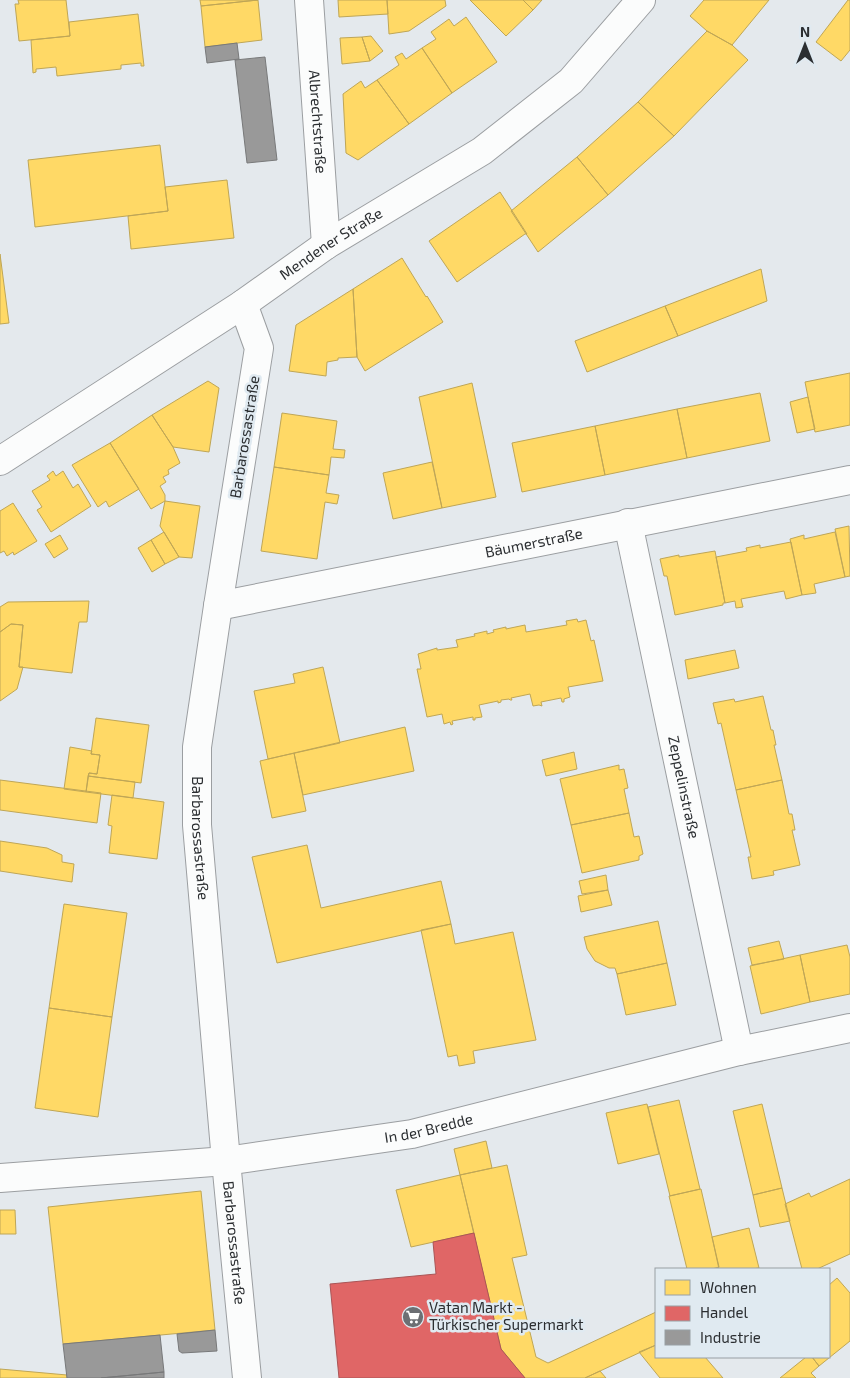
<svg xmlns="http://www.w3.org/2000/svg" width="850" height="1378" font-family="'Exo 2',sans-serif">
<rect width="100%" height="100%" fill="#e4e9ed"/>
<!-- homes -->
<path fill="#ffd966" stroke="#bfa656" d="M18,0H66L70,36L19,41L15,4H19Z
M200,0H258L201,6Z
M258,0L262,40L205,47L201,6Z
M338,0H387L388,14L339,17Z
M387,0H445L446,6L409,31L389,34Z
M470,0H523L533,10L506,36Z
M523,0H542L533,10Z
M704,0H769L732,45L707,31L690,16Z
M848,0H850V50L841,61L816,42Z
M138,14L144,66H141V63L121,65V69L57,76L56,67L36,69V72L33,73L31,40L70,36L69,22Z
M466,17L497,62L452,93L422,48L436,39L431,32L449,19L454,26Z
M707,31L732,45L748,60L674,136L638,102Z
M371,36L383,51L370,61L362,37Z
M362,37L370,61L342,64L340,38Z
M422,48L452,93L409,124L377,80L399,65L395,57L402,53L406,59Z
M377,80L409,124L358,160L346,153L343,94L361,81L365,88Z
M638,102L674,136L608,195L577,157Z
M160,145L168,211L35,227L28,160Z
M577,157L608,195L538,252L511,211Z
M227,180L234,238L131,249L128,216L168,211L165,187Z
M500,192L527,234H525L457,282L429,241Z
M0,254L9,323L0,324Z
M402,258L426,297L427,296L443,322L365,371L357,357L353,289Z
M761,269L767,301L678,336L665,306Z
M353,289L357,357L338,358V360L327,362L326,376L289,371L296,325Z
M665,306L678,336L587,372L575,341Z
M850,373V425L815,432L805,382Z
M208,381L219,388L209,452L173,447L152,415Z
M472,383L496,497L442,508L419,397Z
M760,393L770,441L687,458L677,409Z
M808,397L815,429L797,433L790,402Z
M677,409L687,458L605,475L595,426Z
M282,413L337,421L333,449L345,450L344,458L331,457L329,475L274,467Z
M152,415L173,447L180,463L168,470L169,474L163,477L166,482L160,486L165,495V501L151,509L110,443Z
M595,426L605,475L522,492L512,443Z
M110,443L139,489L109,507L106,501L98,507L72,465Z
M432,462L442,508L393,519L383,473Z
M274,467L329,475L326,493L339,495L337,504L325,502L317,559L261,551Z
M53,471L56,476L63,471L73,488L78,484L91,506L51,532L37,510L42,507L32,491L50,480L47,476Z
M165,501L200,506L192,558L179,557L160,526Z
M13,503L37,541L14,555L13,552L7,556L4,551L0,553V511Z
M849,526L850,576L845,577L835,529Z
M164,532L179,557L165,564L151,540Z
M835,532L845,577L814,584L816,593L802,595L790,539L804,535V539Z
M60,535L68,549L54,558L45,544Z
M151,540L165,564L152,572L138,548Z
M791,542L802,595L786,599L784,591L741,599L743,607L736,608L735,601L725,603L716,557L747,551L746,548L760,545V548Z
M715,551L725,603H723V605L675,615L667,576H664L660,559L679,555V557Z
M89,601L87,622H79L72,673L19,667L23,625L11,624L0,632V607L8,602Z
M577,619L578,622L586,620L591,641L594,640L603,681L568,687L570,697L564,699V702H562L561,698L541,702L542,706L539,705L533,706L530,694L511,698L512,700H510L509,699L501,700V702L498,703V701L479,705L482,717L475,718V720H473V717L452,721L453,724L451,725L450,722L444,724L442,714L427,717L417,669H421L418,654L437,648V650L458,647L456,640L475,636L474,634L487,631V634L494,632L493,630L506,627V629L525,625L526,632L567,625L566,621Z
M11,624L23,625L19,667H23L17,689L0,701V632Z
M735,650L739,668L688,679L685,660Z
M323,667L340,743L268,759L254,691L295,683L293,674Z
M763,696L771,730H773L776,745H774L782,780L736,790L721,723L718,724L713,703L734,699L735,702Z
M96,718L149,725L141,783L88,776L89,773L97,774L100,755L91,754Z
M405,727L414,771L303,795L294,753Z
M70,747L92,751L91,754L100,755L97,774L89,773L86,792L64,789Z
M574,752L577,769L546,776L542,760Z
M294,753L306,811L272,818L260,761Z
M619,765V770L624,769L628,788L624,789L629,813L571,825L560,779Z
M88,776L135,782L133,798L86,792Z
M0,780L101,793L97,823L0,810Z
M782,780L789,814H792L795,830H792L800,865L773,871L774,875L752,879L748,857H751L736,790Z
M112,795L164,802L157,859L109,853L112,826L108,825Z
M629,813L634,837L639,836L643,854L639,856V860L582,873L571,825Z
M0,841L47,848L62,855V862L74,864L72,882L0,871Z
M307,845L321,908L441,881L451,924L277,963L252,857Z
M606,875L608,890L582,894L579,881Z
M608,890L612,905L581,912L578,896Z
M64,904L127,913L112,1017L49,1008Z
M658,921L667,963L617,974L615,968H609L595,961L587,949L584,937Z
M451,924L455,944L513,932L536,1040L473,1051L475,1063L459,1066L457,1055L448,1057L421,930Z
M779,941L784,959L752,965L748,948Z
M847,945L850,957V994L810,1002L800,955Z
M800,955L810,1002L761,1014L750,966Z
M667,963L676,1005L626,1015L617,974Z
M49,1008L112,1017L98,1117L35,1108Z
M679,1100L700,1189L670,1196L648,1107Z
M647,1104L659,1154L618,1164L606,1113Z
M762,1104L782,1188L753,1195L733,1111Z
M486,1141L492,1168L460,1175L454,1149Z
M507,1165L527,1255L512,1258L536,1357L548,1363L656,1312V1345L585,1378H525L501,1349L460,1175Z
M460,1175L474,1233L411,1247L396,1190Z
M850,1179V1254L817,1269H802L785,1204L809,1193L811,1197Z
M782,1188L790,1221L760,1227L753,1195Z
M701,1189L719,1267L712,1269H687L669,1196Z
M201,1191L215,1330L63,1344L48,1207Z
M0,1210H15L16,1234H0Z
M749,1228L759,1268L752,1269H719L712,1237Z
M837,1278L850,1293V1341L819,1366L812,1357H829V1285Z
M656,1345V1357H705L723,1378H660L639,1352Z
M806,1357H812L819,1366L811,1373L816,1378H780Z
M0,1369L67,1375V1378H0Z
M600,1371L606,1378H585Z"/>
<!-- shops -->
<path fill="#e06666" stroke="#aa5556" d="M474,1233L501,1349L525,1378H339L330,1284L436,1274L433,1242Z"/>
<!-- industry -->
<path fill="#999" stroke="#78797a" d="M237,43L239,59L207,63L205,47Z
M265,57L277,160L247,163L235,60Z
M215,1330L217,1351L182,1353L179,1351L177,1334Z
M160,1335L164,1372L101,1378H67L63,1344Z
M164,1372V1378H101Z"/>
<g fill="none" stroke-linecap="round" stroke-linejoin="round">
<!-- minor casing -->
<g stroke="#9b9ea1" stroke-width="30">
<g id="minor">
<path id="s1" d="M309,0L326,245"/>
<path id="s2" d="M243,304L259,348L218,606L197,747V825L226,1161L247,1378"/>
<path id="s3" d="M628,523L739,1051"/>
<path id="s4" d="M218,606L850,480"/>
<path id="s5" d="M0,1178L226,1161L412,1134L739,1051L850,1028"/>
</g>
</g>
<!-- secondary casing -->
<g stroke="#9b9ea1" stroke-width="30">
<g id="secondary">
<path id="s6" d="M0,461L243,304L326,245L482,151L571,81L641,0"/>
</g>
</g>
<!-- minor -->
<use href="#minor" stroke="#fbfcfc" stroke-width="28"/>
<!-- secondary -->
<use href="#secondary" stroke="#fbfcfc" stroke-width="28"/>
</g>
<!-- icons -->
<defs>
<g id="supermarket-disc" transform="scale(1.125)"><circle r="9.5" fill="#6c6f73" stroke="#e0eaf1"/><path d="M-6-5.5h2.5l.6 2H6L4.5 2H-2.5L-4.4-4H-6ZM-1.5 3.2a1.3 1.3 0 1 0 .1 0ZM3 3.2a1.3 1.3 0 1 0 .1 0Z" fill="#fff"/></g>
</defs>
<g fill-rule="evenodd">
<use href="#supermarket-disc" x="413" y="1317"/>
</g>
<g text-anchor="middle" stroke-width="5" stroke-linejoin="round" paint-order="stroke">
<!-- street labels -->
<g font-size="15" fill="#2b2e31" stroke="#e0eaf1">
<text dy="5" stroke="none"><textPath href="#s1" startOffset="122">Albrechtstraße</textPath></text>
<text dy="5" stroke="none"><textPath href="#s6" startOffset="396">Mendener Straße</textPath></text>
<text transform="translate(245 437) rotate(-81)" y="5">Barbarossastraße</text>
<text dy="5" stroke="none"><textPath href="#s4" startOffset="322">Bäumerstraße</textPath></text>
<text dy="5" stroke="none"><textPath href="#s3" startOffset="270">Zeppelinstraße</textPath></text>
<text dy="5" stroke="none"><textPath href="#s2" startOffset="542">Barbarossastraße</textPath></text>
<text dy="5" stroke="none"><textPath href="#s5" startOffset="432">In der Bredde</textPath></text>
<text dy="5" stroke="none"><textPath href="#s2" startOffset="948">Barbarossastraße</textPath></text>
</g>
<!-- poi labels -->
<g font-size="15" fill="#2b2e31" stroke="#e0eaf1" text-anchor="start">
<text x="429" y="1313">Vatan Markt -<tspan x="429" dy="17">Türkischer Supermarkt</tspan></text>
</g>
</g>
<!-- legend -->
<rect x="655" y="1268" width="175" height="90" fill="#e0eaf1" stroke="#989fa4"/>
<rect x="665" y="1280" width="25" height="15" fill="#ffd966" stroke="#989fa4"/>
<text x="700" y="1293" font-size="15" fill="#2b2e31">Wohnen</text>
<rect x="665" y="1306" width="25" height="15" fill="#e06666" stroke="#989fa4"/>
<text x="700" y="1318" font-size="15" fill="#2b2e31">Handel</text>
<rect x="665" y="1330" width="25" height="15" fill="#999999" stroke="#989fa4"/>
<text x="700" y="1343" font-size="15" fill="#2b2e31">Industrie</text>
<!-- north arrow -->
<g transform="translate(805 45)" stroke="#e0eaf1" stroke-width="4" paint-order="stroke">
<path d="M0-4L9 19L0 12L-9 19Z" fill="#2b2e31"/>
<text y="-8" font-size="14" font-weight="bold" text-anchor="middle" fill="#2b2e31">N</text>
</g>
</svg>
